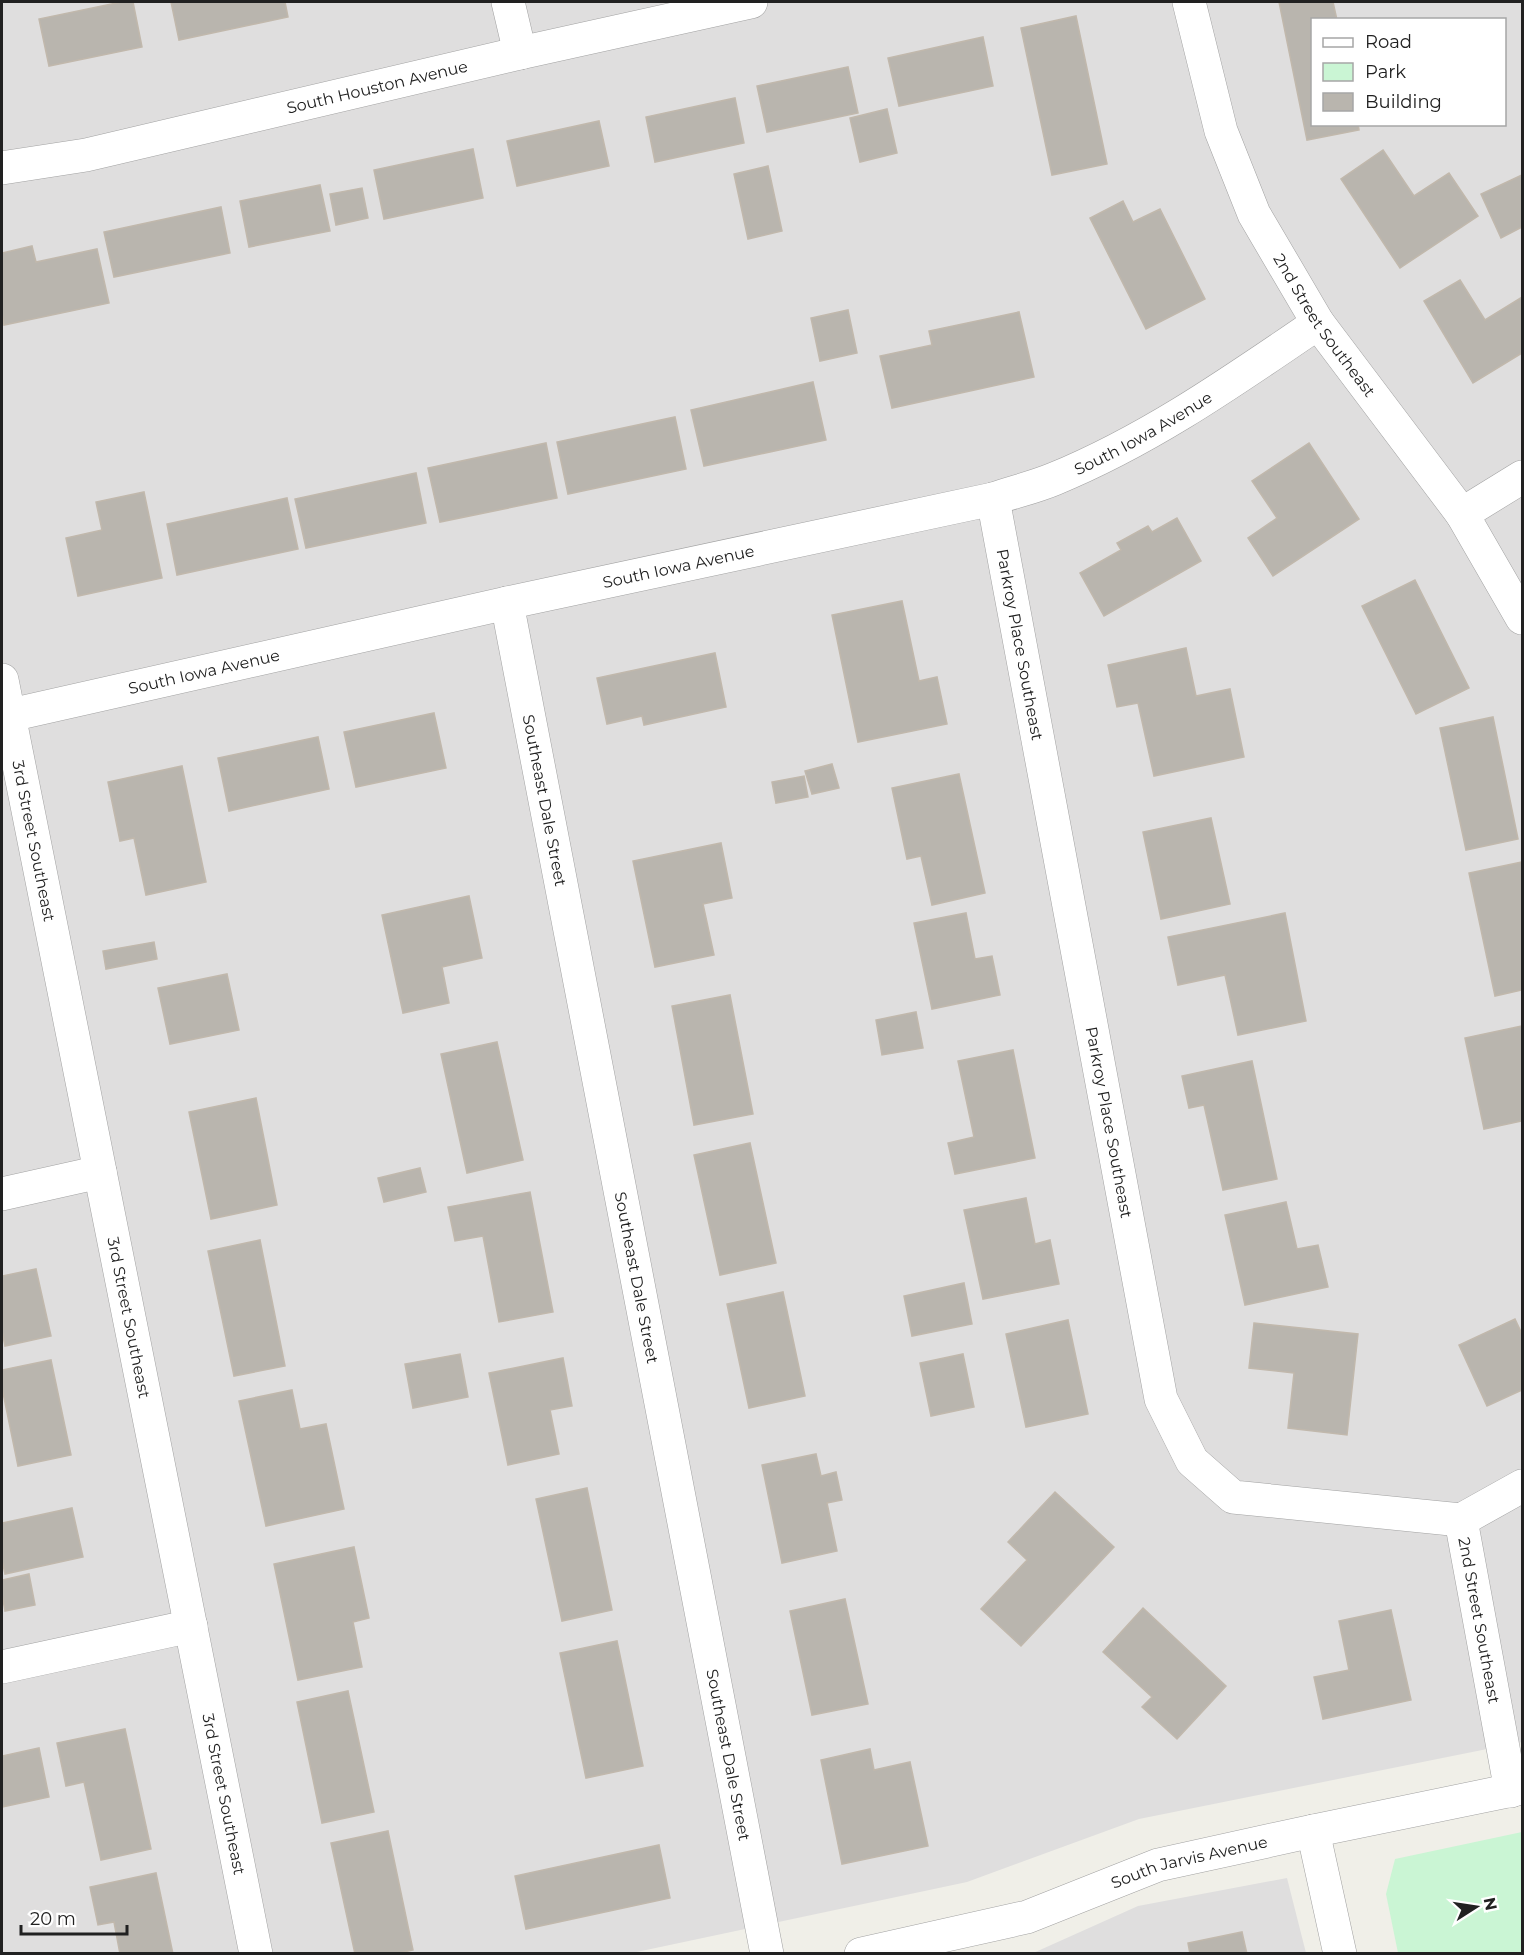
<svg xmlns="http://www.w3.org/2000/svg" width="1524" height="1955" font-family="Montserrat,sans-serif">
<rect width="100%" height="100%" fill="#f0efe8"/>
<!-- residential -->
<path fill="#dfdede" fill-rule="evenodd" d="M2,2H1522V1742L1139,1819L967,1882L632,1953L2,1954ZM1312,20H1504V124H1312Z
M1287,1878L1306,1953L1031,1954L1138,1906Z"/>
<!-- park -->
<path fill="#caf5d4" d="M1522,1832V1953H1398L1386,1894L1395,1859Z"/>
<!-- building -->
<path fill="#b9b5ae" stroke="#c1b8ac" stroke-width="1.5" d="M121,2H133L142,47L49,66L39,19Z
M171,2H285L288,17L179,40Z
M1279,2H1333L1337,20H1312V124H1358L1359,130L1307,140Z
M1076,16L1107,164L1052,175L1021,28Z
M983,37L993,86L899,106L888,58Z
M848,67L858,113L767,132L757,86Z
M735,98L744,143L655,162L646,117Z
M887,109L897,153L860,162L850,118Z
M599,121L609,166L517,186L507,141Z
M473,149L483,198L384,219L374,170Z
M1383,150L1414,196L1449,173L1478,216L1400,268L1341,179Z
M768,166L782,231L748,239L734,174Z
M1522,175V227L1501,238L1481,194Z
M320,185L330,231L249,247L240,201Z
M362,188L368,218L336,225L330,194Z
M1123,201L1133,222L1160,209L1205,299L1146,329L1090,218Z
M221,207L230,253L114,277L104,232Z
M32,246L36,262L97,249L109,303L4,325L2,313V253Z
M1460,280L1485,320L1522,297V353L1473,383L1424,301Z
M848,310L857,353L820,361L811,318Z
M1019,312L1034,377L892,408L880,356L932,345L929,331Z
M813,382L826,440L704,466L691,410Z
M675,417L686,469L568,494L557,442Z
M546,443L557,498L440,522L428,468Z
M1309,443L1359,519L1273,576L1248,538L1277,518L1252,481Z
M416,473L426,523L306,548L295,499Z
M144,492L162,578L78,596L66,538L102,530L96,502Z
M287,498L298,549L177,575L167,524Z
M1177,518L1201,561L1104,616L1080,573L1121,550L1117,543L1148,526L1152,532Z
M1415,580L1469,688L1416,714L1362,606Z
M902,601L919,681L937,677L947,724L858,742L832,615Z
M1186,648L1196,696L1230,689L1244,757L1154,776L1138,703L1117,707L1108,665Z
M715,653L726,707L644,725L642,716L607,724L597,678Z
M434,713L446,768L356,787L344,732Z
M1493,717L1518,839L1466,850L1440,728Z
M318,737L329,789L229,811L218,758Z
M832,764L839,788L812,794L805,771Z
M182,766L206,882L146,895L134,838L120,841L108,782Z
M959,774L985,893L932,905L921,856L907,859L892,788Z
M804,776L808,797L776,803L772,782Z
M1211,818L1230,904L1161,919L1143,832Z
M721,843L732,898L703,904L714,955L655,967L633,861Z
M1522,862V990L1495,996L1469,873Z
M469,896L482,958L442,967L449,1003L403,1013L382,915Z
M966,913L975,959L992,956L1000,995L932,1009L914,923Z
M1285,913L1306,1021L1238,1035L1225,975L1178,985L1168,937Z
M154,942L157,959L106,969L103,951Z
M227,974L239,1030L170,1044L158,988Z
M730,995L753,1114L694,1125L672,1006Z
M916,1012L923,1048L882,1055L876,1020Z
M1522,1026V1121L1484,1129L1465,1038Z
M497,1042L523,1160L467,1173L441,1054Z
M1013,1050L1035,1158L955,1174L948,1143L974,1137L958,1061Z
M1252,1061L1277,1179L1223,1190L1204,1105L1189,1108L1182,1076Z
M256,1098L277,1205L211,1219L189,1112Z
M750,1143L776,1263L720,1275L694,1155Z
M420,1168L426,1192L384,1202L378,1178Z
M530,1192L553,1312L499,1322L483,1236L455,1241L448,1207Z
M1026,1198L1035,1244L1050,1240L1059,1284L983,1299L964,1210Z
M1286,1202L1297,1249L1318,1245L1328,1287L1245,1305L1225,1215Z
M260,1240L285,1366L234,1376L208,1251Z
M36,1269L51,1336L5,1346L2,1331V1276Z
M964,1283L972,1324L912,1336L904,1296Z
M783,1292L805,1396L749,1408L727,1304Z
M1515,1319L1522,1334V1390L1487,1406L1459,1345Z
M1068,1320L1088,1414L1026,1427L1006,1334Z
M1254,1323L1358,1334L1347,1435L1288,1428L1294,1373L1249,1368Z
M460,1354L468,1397L413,1408L405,1364Z
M963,1354L974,1407L931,1416L920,1363Z
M563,1358L572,1406L550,1410L559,1454L508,1465L489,1373Z
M51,1360L71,1455L18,1466L2,1388V1370Z
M292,1390L300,1429L326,1424L344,1509L266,1526L239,1401Z
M816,1454L821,1476L836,1472L842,1500L827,1503L837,1551L782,1563L762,1465Z
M587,1488L612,1610L562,1621L536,1499Z
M1055,1492L1114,1547L1021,1646L981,1609L1027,1560L1008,1542Z
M72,1508L83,1557L5,1574L2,1560V1523Z
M354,1547L369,1618L353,1622L362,1667L298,1680L274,1564Z
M29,1574L35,1605L5,1611L2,1594V1580Z
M845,1599L868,1704L812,1715L790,1611Z
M1143,1608L1226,1686L1177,1739L1142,1707L1152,1697L1103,1652Z
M1391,1610L1411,1700L1323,1719L1314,1677L1349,1670L1339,1621Z
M617,1641L643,1766L586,1778L560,1653Z
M348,1691L374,1812L322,1823L297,1702Z
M125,1729L151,1849L101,1860L84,1782L66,1786L57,1743Z
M39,1748L49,1797L2,1807V1756Z
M870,1749L874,1770L910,1762L928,1846L842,1864L821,1760Z
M388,1831L413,1950L395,1954H355L331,1843Z
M659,1845L670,1898L526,1929L515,1876Z
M156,1873L173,1954H120L114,1922L98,1925L90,1887Z
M1242,1932L1247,1954H1190L1188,1943Z"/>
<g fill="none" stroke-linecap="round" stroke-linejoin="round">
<!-- minor casing -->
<g stroke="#a2a2a2" stroke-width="34">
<g id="minor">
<path d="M508,2L520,53"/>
<path id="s1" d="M1189,2L1221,131L1254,214L1318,323L1462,514L1522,618"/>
<path id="s2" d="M2,168L86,155L520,53L751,2"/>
<path id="s3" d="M993,499L1161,1399L1192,1461L1233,1497L1461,1520"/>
<path d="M1462,514L1522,477"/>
<path id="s4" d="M507,603L767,1954"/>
<path id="s5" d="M2,680L256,1954"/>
<path id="s6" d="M2,717L507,603L993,499C1013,492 1035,487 1054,479C1149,440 1233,381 1318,323"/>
<path d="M2,1194L100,1172"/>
<path id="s7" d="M1461,1520L1511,1791"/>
<path d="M1461,1520L1522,1486"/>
<path d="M2,1667L191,1626"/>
<path d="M1313,1831L1340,1954"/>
<path id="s8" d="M861,1954L1027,1917L1158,1865L1313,1831L1522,1788"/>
</g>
</g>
<!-- minor -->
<use href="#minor" stroke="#fff" stroke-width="33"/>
</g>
<g text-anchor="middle" stroke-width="5" stroke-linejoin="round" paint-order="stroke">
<!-- street labels -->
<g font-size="16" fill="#212121" stroke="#fff">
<text dy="6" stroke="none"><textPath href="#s2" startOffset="384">South Houston Avenue</textPath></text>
<text dy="6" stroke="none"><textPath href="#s1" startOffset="354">2nd Street Southeast</textPath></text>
<text dy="6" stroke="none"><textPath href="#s6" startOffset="1179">South Iowa Avenue</textPath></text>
<text dy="6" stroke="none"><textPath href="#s6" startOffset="693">South Iowa Avenue</textPath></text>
<text dy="6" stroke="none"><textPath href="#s3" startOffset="148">Parkroy Place Southeast</textPath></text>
<text dy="6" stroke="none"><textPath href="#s6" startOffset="207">South Iowa Avenue</textPath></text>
<text dy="6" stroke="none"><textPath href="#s4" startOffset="201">Southeast Dale Street</textPath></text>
<text dy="6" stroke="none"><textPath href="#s5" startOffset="164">3rd Street Southeast</textPath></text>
<text dy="6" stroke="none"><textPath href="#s3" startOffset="634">Parkroy Place Southeast</textPath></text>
<text dy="6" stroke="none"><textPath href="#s4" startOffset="687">Southeast Dale Street</textPath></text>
<text dy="6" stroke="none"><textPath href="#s5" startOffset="650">3rd Street Southeast</textPath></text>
<text dy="6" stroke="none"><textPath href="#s7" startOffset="102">2nd Street Southeast</textPath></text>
<text dy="6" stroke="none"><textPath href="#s4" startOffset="1173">Southeast Dale Street</textPath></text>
<text dy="6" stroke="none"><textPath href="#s5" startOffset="1136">3rd Street Southeast</textPath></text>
<text dy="6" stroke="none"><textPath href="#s8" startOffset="342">South Jarvis Avenue</textPath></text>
</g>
</g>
<!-- border -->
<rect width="1524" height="1955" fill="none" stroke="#212121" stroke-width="6"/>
<!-- legend -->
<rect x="1311" y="18" width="195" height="108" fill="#ffffff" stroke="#a6a6a6" stroke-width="1.5"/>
<rect x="1323" y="38" width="30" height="9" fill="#ffffff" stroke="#a6a6a6" stroke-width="1.5"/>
<text x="1365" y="48" font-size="18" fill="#212121">Road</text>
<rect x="1323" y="63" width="30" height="18" fill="#caf5d4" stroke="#a6a6a6" stroke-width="1.5"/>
<text x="1365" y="78" font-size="18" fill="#212121">Park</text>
<rect x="1323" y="93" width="30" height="18" fill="#b9b5ae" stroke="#a6a6a6" stroke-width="1.5"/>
<text x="1365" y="108" font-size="18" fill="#212121">Building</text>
<!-- north arrow -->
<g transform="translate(1476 1907) rotate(78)" stroke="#ffffff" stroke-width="4.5" paint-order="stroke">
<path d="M0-4.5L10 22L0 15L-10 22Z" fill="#212121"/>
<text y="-9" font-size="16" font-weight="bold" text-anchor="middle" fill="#212121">N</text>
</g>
<!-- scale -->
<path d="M21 1925v9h106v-9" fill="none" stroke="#212121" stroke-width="3"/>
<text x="30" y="1925" font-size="18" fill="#212121" stroke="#ffffff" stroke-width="4.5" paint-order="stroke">20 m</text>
</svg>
